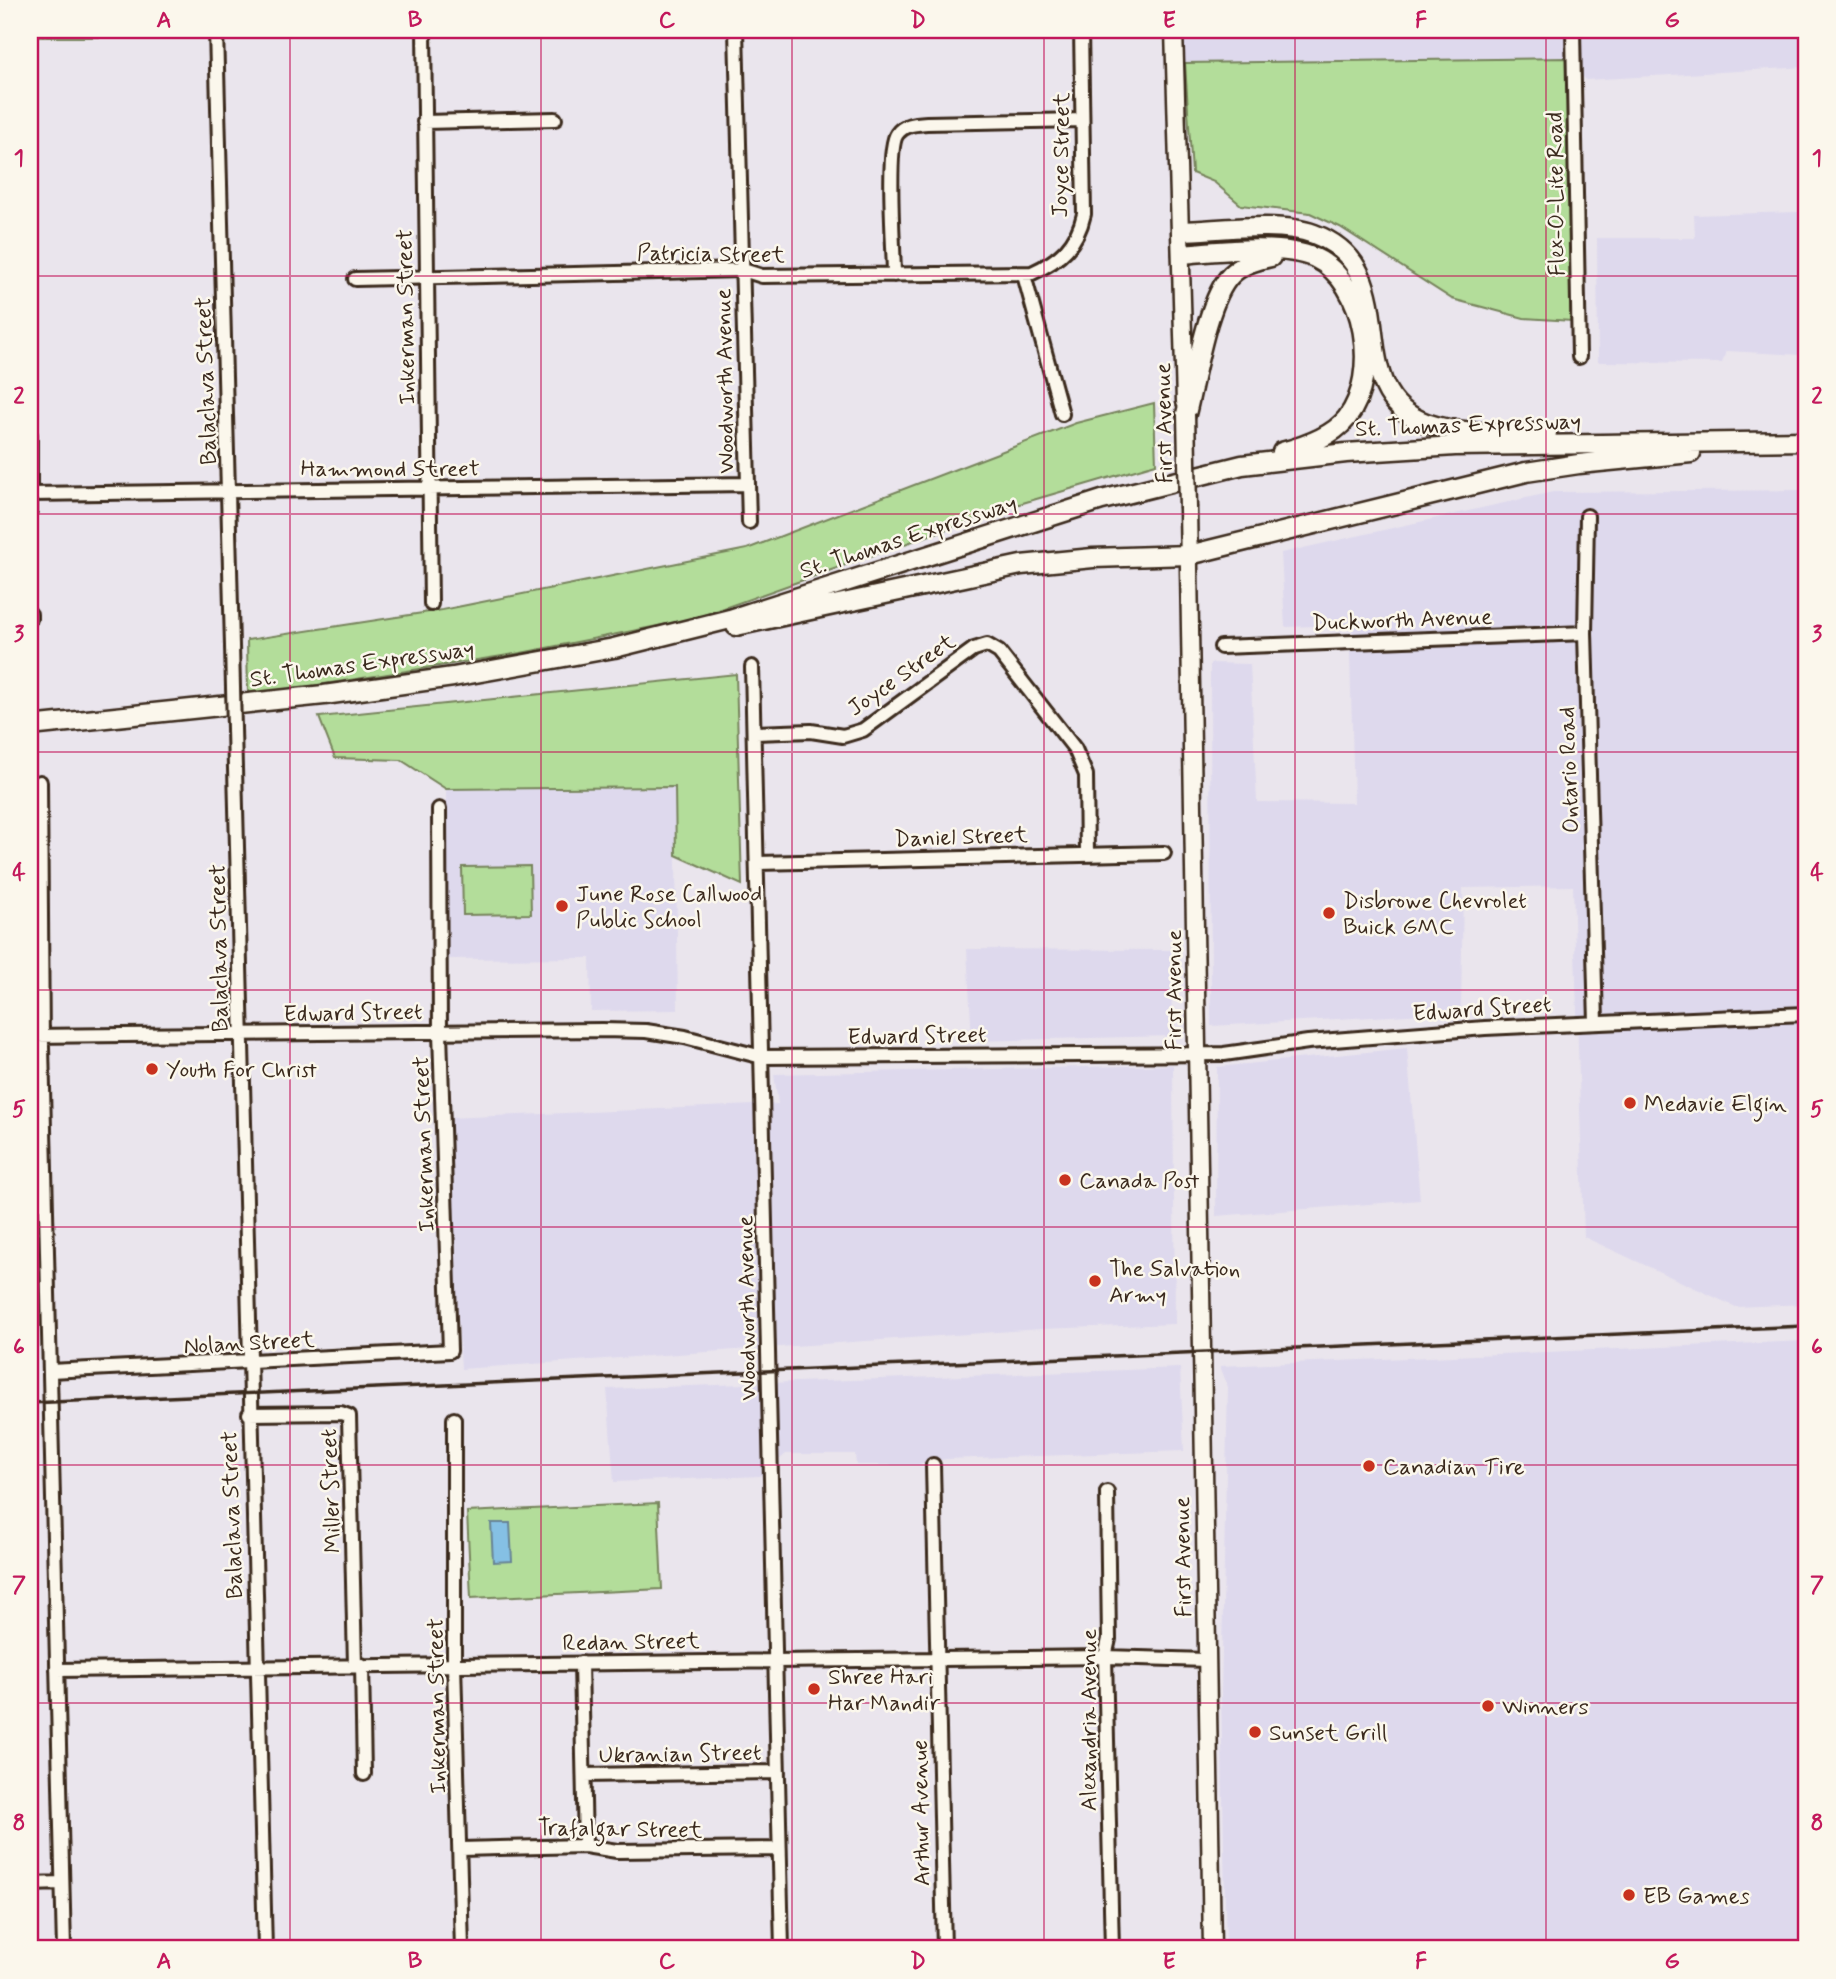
<svg xmlns="http://www.w3.org/2000/svg" width="1836" height="1979" font-family="Mynerve,sans-serif">
<rect width="100%" height="100%" fill="#eae5ed"/>
<filter id="ink" filterUnits="userSpaceOnUse"><feTurbulence type="fractalNoise" baseFrequency=".0143" numOctaves="2"/><feDisplacementMap in="SourceGraphic" scale="14" xChannelSelector="R" yChannelSelector="G"/><feConvolveMatrix kernelMatrix="1 2 1 2 8 2 1 2 1" color-interpolation-filters="sRGB"/></filter>
<g filter="url(#ink)">
<!-- built -->
<path fill="#ded9ed" d="M1185,30H1806V67L1586,80L1565,58L1185,63Z
M1799,212L1802,355L1726,351L1722,363L1598,362L1597,238H1695L1694,215Z
M1806,490V1304L1736,1307L1584,1237L1573,886L1463,888L1461,1012L1211,1026L1210,663L1250,664L1257,802L1354,803L1350,654L1353,625L1285,627L1281,553L1553,492Z
M675,787L678,1010L591,1011L590,958L448,959L446,789Z
M967,949L1171,950L1172,1036L972,1041Z
M1407,1048L1420,1200L1216,1216L1217,1067Z
M1173,1065L1175,1324L1041,1329L461,1369L447,1118L778,1104L774,1074Z
M1806,1341V1949H1226L1221,1694L1228,1387L1220,1366Z
M1180,1368L1184,1451L946,1459L918,1465H856L855,1454H786L760,1476L614,1482L607,1389Z"/>
<!-- green -->
<path fill="#b3dd9a" stroke="#77845c" stroke-width="2" d="M30,30H116L117,37H30Z
M1566,58L1572,321L1524,318L1452,299L1340,227L1310,213L1241,205L1214,182L1192,173L1185,63Z
M1154,403L1156,464L1009,507L693,619L521,653L248,696L247,640L442,610L747,549L1076,423Z
M736,674L742,885L676,855L675,787L446,789L401,760L335,758L319,717Z
M530,866L531,914L463,915L462,867Z
M658,1503L662,1589L471,1598L467,1512Z"/>
<!-- water -->
<path fill="#85c0e4" stroke="#678495" stroke-width="2" d="M491,1523H510L512,1561L493,1562Z"/>
<g fill="none" stroke-linecap="round" stroke-linejoin="round">
<!-- minor casing -->
<g stroke="#3b2a1e" stroke-width="18">
<path id="minor" d="M216,30L232,646
M424,30L431,604
M736,30L749,522
M1573,30L1579,357
M424,122L555,119
M894,275C894,251 886,149 897,134C904,124 916,124 927,123L1082,120
M1024,275L1062,414
M355,279L743,270L762,276L1032,273C1060,260 1077,245 1084,214L1081,30
M30,435V511
M31,494L748,484
M1587,516L1585,633L1596,1022
M30,614V619
M1221,647L1585,633
M752,667L782,1949
M234,729L265,1949
M755,733L811,731L843,736L863,730L974,649L987,645L999,652L1075,749L1086,775L1087,854
M40,782L42,1047L64,1949
M758,863L1164,853
M30,1036L602,1030L646,1031L685,1037L762,1057L1224,1054L1308,1042L1485,1028L1806,1014
M50,1371L450,1351L440,1032L439,809
M249,1414L341,1413L349,1416L355,1665
M454,1419V1664L462,1949
M933,1465L944,1949
M1107,1492L1109,1639L1105,1657L1112,1949
M581,1663L585,1846
M362,1665L364,1774
M57,1670L1105,1657L1207,1660
M584,1775L778,1772
M461,1849L585,1846L617,1851L779,1849
M30,1884L62,1883"/>
</g>
<!-- major casing -->
<g stroke="#3b2a1e" stroke-width="21">
<path id="major" d="M1174,30L1185,402
M1188,508L1212,1949"/>
</g>
<!-- highway casing -->
<g stroke="#3b2a1e" stroke-width="23">
<path id="highway" d="M1182,231C1220,230 1279,221 1314,234C1411,270 1336,390 1426,423C1463,436 1507,432 1547,433
M1182,254C1218,251 1281,243 1315,258C1366,282 1380,375 1347,418C1332,437 1305,446 1282,452
M1186,414C1195,379 1207,299 1231,275C1242,264 1257,260 1271,257
M736,626L1021,565L1093,558L1189,555L1526,472L1579,464L1691,453
M30,726L324,695L453,677L614,648L730,619L1102,500L1242,465L1346,453L1455,446L1806,441"/>
</g>
<!-- minor -->
<use href="#minor" stroke="#fbf7ec" stroke-width="12"/>
<!-- major -->
<use href="#major" stroke="#fbf7ec" stroke-width="16"/>
<!-- highway -->
<use href="#highway" stroke="#fbf7ec" stroke-width="18"/>
<!-- rail -->
<path stroke="#3b2a1e" stroke-width="3.5" d="M30,1403L1806,1326"/>
<!-- minor-bridge casing -->
<g stroke="#3b2a1e" stroke-width="18" stroke-linecap="butt">
<path id="minor-bridge" d="M232,646L234,729"/>
</g>
<!-- major-bridge casing -->
<g stroke="#3b2a1e" stroke-width="21" stroke-linecap="butt">
<path id="major-bridge" d="M1186,414L1188,508"/>
</g>
<!-- minor-bridge -->
<use href="#minor-bridge" stroke="#fbf7ec" stroke-width="12"/>
<!-- major-bridge -->
<use href="#major-bridge" stroke="#fbf7ec" stroke-width="16"/>
</g>
</g>
<!-- grid -->
<path fill="none" stroke="#c2185b" stroke-width="2" stroke-opacity="0.55" d="M290,30V1949M541,30V1949M792,30V1949M1044,30V1949M1295,30V1949M1546,30V1949M30,276H1806M30,514H1806M30,752H1806M30,990H1806M30,1227H1806M30,1465H1806M30,1703H1806"/>
<!-- markers -->
<g fill="#c8321e" stroke="#fbf7ec" stroke-width="2.5">
<circle cx="562" cy="906" r="7"/>
<circle cx="1329" cy="913" r="7"/>
<circle cx="152" cy="1069" r="7"/>
<circle cx="1630" cy="1103" r="7"/>
<circle cx="1065" cy="1180" r="7"/>
<circle cx="1095" cy="1281" r="7"/>
<circle cx="1369" cy="1466" r="7"/>
<circle cx="814" cy="1689" r="7"/>
<circle cx="1488" cy="1706" r="7"/>
<circle cx="1255" cy="1732" r="7"/>
<circle cx="1629" cy="1895" r="7"/>
</g>
<g text-anchor="middle" stroke-width="5" stroke-linejoin="round" paint-order="stroke">
<!-- street labels -->
<g font-size="23" fill="#3b2a1e" stroke="#fbf7ec">
<text transform="translate(1060 155) rotate(-89)" y="8">Joyce Street</text>
<text transform="translate(1555 194) rotate(-91)" y="8">Flex-O-Lite Road</text>
<text transform="translate(711 253) rotate(1)" y="8">Patricia Street</text>
<text transform="translate(405 317) rotate(-91)" y="8">Inkerman Street</text>
<text transform="translate(205 381) rotate(-92)" y="8">Balaclava Street</text>
<text transform="translate(724 381) rotate(-91)" y="8">Woodworth Avenue</text>
<text transform="translate(1163 423) rotate(-91)" y="8">First Avenue</text>
<text transform="translate(1468 424) rotate(-2)" y="8">St. Thomas Expressway</text>
<text x="390" y="476">Hammond Street</text>
<text transform="translate(908 536) rotate(-18)" y="8">St. Thomas Expressway</text>
<text transform="translate(1402 619) rotate(-2)" y="8">Duckworth Avenue</text>
<text transform="translate(362 663) rotate(-8)" y="8">St. Thomas Expressway</text>
<text transform="translate(901 674) rotate(-35)" y="8">Joyce Street</text>
<text transform="translate(1568 770) rotate(-92)" y="8">Ontario Road</text>
<text transform="translate(961 836) rotate(-2)" y="8">Daniel Street</text>
<text transform="translate(218 948) rotate(-91)" y="8">Balaclava Street</text>
<text transform="translate(1173 990) rotate(-90)" y="8">First Avenue</text>
<text transform="translate(1482 1008) rotate(-4)" y="8">Edward Street</text>
<text transform="translate(353 1012) rotate(-1)" y="8">Edward Street</text>
<text transform="translate(917 1035) rotate(-1)" y="8">Edward Street</text>
<text transform="translate(423 1144) rotate(-92)" y="8">Inkerman Street</text>
<text transform="translate(746 1308) rotate(-91)" y="8">Woodworth Avenue</text>
<text transform="translate(249 1342) rotate(-3)" y="8">Nolan Street</text>
<text transform="translate(330 1491) rotate(-92)" y="8">Miller Street</text>
<text transform="translate(231 1515) rotate(-92)" y="8">Balaclava Street</text>
<text transform="translate(1182 1557) rotate(-91)" y="8">First Avenue</text>
<text transform="translate(631 1641) rotate(-1)" y="8">Redan Street</text>
<text transform="translate(436 1706) rotate(-91)" y="8">Inkerman Street</text>
<text transform="translate(1088 1720) rotate(-90)" y="8">Alexandria Avenue</text>
<text transform="translate(680 1753) rotate(-1)" y="8">Ukranian Street</text>
<text transform="translate(920 1813) rotate(-91)" y="8">Arthur Avenue</text>
<text transform="translate(620 1828) rotate(1)" y="8">Trafalgar Street</text>
</g>
<!-- poi labels -->
<g font-size="23" fill="#3b2a1e" stroke="#fbf7ec" text-anchor="start">
<text x="576" y="901">June Rose Callwood<tspan x="576" dy="26">Public School</tspan></text>
<text x="1343" y="908">Disbrowe Chevrolet<tspan x="1343" dy="26">Buick GMC</tspan></text>
<text x="166" y="1077">Youth For Christ</text>
<text x="1644" y="1111">Medavie Elgin</text>
<text x="1079" y="1188">Canada Post</text>
<text x="1109" y="1276">The Salvation<tspan x="1109" dy="26">Army</tspan></text>
<text x="1383" y="1474">Canadian Tire</text>
<text x="828" y="1684">Shree Hari<tspan x="828" dy="26">Har Mandir</tspan></text>
<text x="1502" y="1714">Winners</text>
<text x="1269" y="1740">Sunset Grill</text>
<text x="1643" y="1903">EB Games</text>
</g>
</g>
<!-- margin -->
<rect width="1836" height="1979" fill="none" stroke="#fbf7ec" stroke-width="77"/>
<rect x="38" y="38" width="1760" height="1902" fill="none" stroke="#c2185b" stroke-width="2.5"/>
<g font-size="23" text-anchor="middle" font-weight="bold" fill="#c2185b">
<text x="164" y="27">A</text>
<text x="415" y="27">B</text>
<text x="667" y="27">C</text>
<text x="918" y="27">D</text>
<text x="1169" y="27">E</text>
<text x="1421" y="27">F</text>
<text x="1672" y="27">G</text>
<text x="19" y="165">1</text>
<text x="1817" y="165">1</text>
<text x="19" y="403">2</text>
<text x="1817" y="403">2</text>
<text x="19" y="641">3</text>
<text x="1817" y="641">3</text>
<text x="19" y="879">4</text>
<text x="1817" y="879">4</text>
<text x="19" y="1116">5</text>
<text x="1817" y="1116">5</text>
<text x="19" y="1354">6</text>
<text x="1817" y="1354">6</text>
<text x="19" y="1592">7</text>
<text x="1817" y="1592">7</text>
<text x="19" y="1830">8</text>
<text x="1817" y="1830">8</text>
<text x="164" y="1968">A</text>
<text x="415" y="1968">B</text>
<text x="667" y="1968">C</text>
<text x="918" y="1968">D</text>
<text x="1169" y="1968">E</text>
<text x="1421" y="1968">F</text>
<text x="1672" y="1968">G</text>
</g>
</svg>
